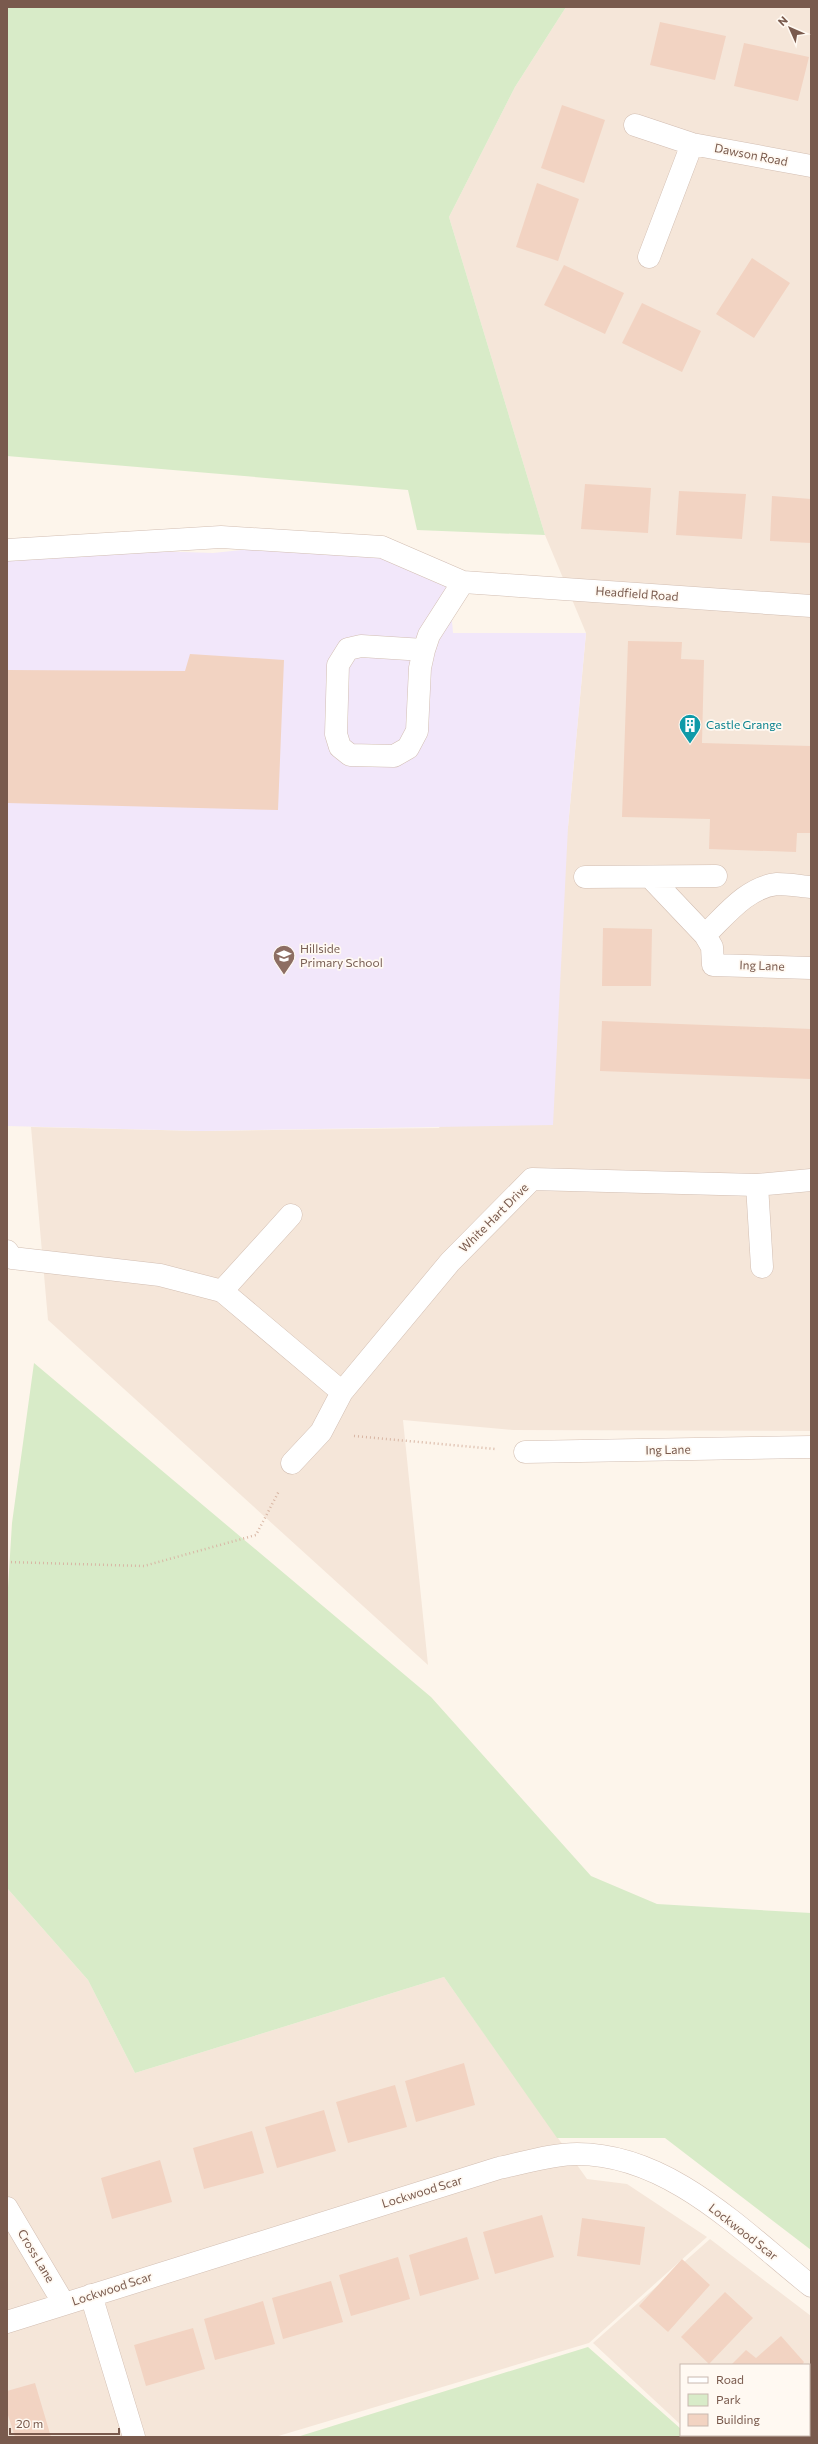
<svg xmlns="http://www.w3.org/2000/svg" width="818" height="2444" font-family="Commissioner,sans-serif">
<rect width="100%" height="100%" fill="#fdf5eb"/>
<!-- residential -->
<path fill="#f5e6d9" d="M566,7H811V1431L513,1430L403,1420L428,1665L48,1320L31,1127L202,1131L439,1128L568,827L586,633L545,535L449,217L515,87Z
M7,1888L88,1980L135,2073L444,1977L587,2179L627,2184L707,2237L589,2343L275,2437H7Z
M710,2239L811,2316V2437H694L692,2435H809V2365H681V2425L593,2343Z"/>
<!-- education -->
<path fill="#f2e7fa" d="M310,543L447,562L453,633H586L568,827L553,1125L202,1131L7,1126V546L213,553Z"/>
<!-- green -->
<path fill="#d8ebc8" d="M7,7H566L515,87L449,217L545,535L417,530L408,490L7,456Z
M34,1363L431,1697L591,1876L657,1904L811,1913V2250L665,2138H557L444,1977L135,2073L88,1980L7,1888V1604L12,1523Z
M588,2347L681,2429V2435L690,2437H297Z"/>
<!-- building -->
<path fill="#f2d3c2" d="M660,22L726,36L715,80L650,65Z
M744,43L809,57L798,101L734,86Z
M562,105L605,120L584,183L541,168Z
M537,183L579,199L558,261L516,247Z
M752,258L790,283L754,338L716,314Z
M564,265L624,293L605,334L544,305Z
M642,303L701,331L682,372L622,343Z
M585,484L651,488L648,533L581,529Z
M679,491L746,494L742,539L676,535Z
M772,496L811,499V543L770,541Z
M628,641L682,642L681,659L704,660L702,743L811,746V833H797L796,852L709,849L710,819L622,817Z
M190,654L284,660L278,810L7,803V670L185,671Z
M603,928L652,929L651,986H602Z
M602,1021L811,1029V1079L600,1071Z
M464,2063L475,2105L416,2122L405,2081Z
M395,2085L407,2127L348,2143L336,2102Z
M324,2110L336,2151L277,2168L265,2127Z
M252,2131L264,2173L204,2189L193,2148Z
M160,2160L172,2202L112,2219L101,2178Z
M542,2215L554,2257L495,2274L483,2232Z
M582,2218L645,2227L640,2265L577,2256Z
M467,2237L479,2279L420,2296L409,2255Z
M398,2257L410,2299L351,2316L339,2275Z
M682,2259L710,2285L668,2332L639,2306Z
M331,2281L343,2322L283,2339L272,2298Z
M725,2292L753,2318L709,2364L681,2337Z
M263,2301L275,2344L215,2360L204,2319Z
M193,2328L205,2369L146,2386L134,2345Z
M781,2336L804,2362L802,2365H731L746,2350L756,2358Z
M811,2380V2431L809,2432V2382Z
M35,2383L51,2437H15L7,2412V2391Z
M788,2435H806L803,2437H790Z"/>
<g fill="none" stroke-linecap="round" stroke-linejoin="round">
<!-- minor casing -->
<g stroke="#d2beb2" stroke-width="23">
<path id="minor" d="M635,125L692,144L811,166
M649,257L692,144
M7,550L221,537L382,547L463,582L811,606
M424,650L361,646L348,649L338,665L336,734L340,747L350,755L394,756L408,748L417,731L420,668L424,650L429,635L463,582
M585,877L716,876
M650,877L705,935L712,947L713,965L811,968
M705,935C725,916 747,887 777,884C788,884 800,886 811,887
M757,1185L762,1267
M291,1215L222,1291L342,1392
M7,1251L12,1258L160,1275L222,1291
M525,1452L811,1447
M292,1463L321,1432L342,1392L450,1262L532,1179L757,1185L811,1180
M7,2208L64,2304
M91,2295L134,2437
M7,2322L499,2168C524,2163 551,2154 577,2154C670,2154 743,2232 811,2286"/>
</g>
<!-- path -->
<path stroke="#d8b6a4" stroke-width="2.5" stroke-dasharray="1 3" stroke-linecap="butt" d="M354,1436L495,1449
M7,1562L144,1566L256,1535L279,1491"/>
<!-- minor -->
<use href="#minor" stroke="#fff" stroke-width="22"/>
</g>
<!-- icons -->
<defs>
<g id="building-pin" transform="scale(1.15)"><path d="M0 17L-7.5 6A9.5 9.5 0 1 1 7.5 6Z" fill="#0f9aa8" stroke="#fff9f2"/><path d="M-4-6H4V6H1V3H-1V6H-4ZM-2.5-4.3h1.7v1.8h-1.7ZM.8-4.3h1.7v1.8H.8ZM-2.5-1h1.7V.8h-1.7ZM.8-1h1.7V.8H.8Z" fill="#fff"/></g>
<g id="school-pin" transform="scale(1.15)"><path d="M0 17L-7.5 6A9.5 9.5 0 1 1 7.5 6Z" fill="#8d6e63" stroke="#fff9f2"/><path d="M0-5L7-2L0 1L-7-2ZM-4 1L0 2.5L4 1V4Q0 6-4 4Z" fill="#fff"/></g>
</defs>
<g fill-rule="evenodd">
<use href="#building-pin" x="690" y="725"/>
<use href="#school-pin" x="284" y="956"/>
</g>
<g text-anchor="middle" stroke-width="3.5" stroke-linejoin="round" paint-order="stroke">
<!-- street labels -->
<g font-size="12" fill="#795a4d" stroke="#fff9f2">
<text transform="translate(751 155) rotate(11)" y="4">Dawson Road</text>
<text transform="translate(637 594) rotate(4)" y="4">Headfield Road</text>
<text transform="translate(762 966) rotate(2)" y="4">Ing Lane</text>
<text transform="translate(494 1218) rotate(-45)" y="4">White Hart Drive</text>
<text transform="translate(668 1450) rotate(-1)" y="4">Ing Lane</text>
<text transform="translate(422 2192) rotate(-17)" y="4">Lockwood Scar</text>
<text transform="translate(743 2232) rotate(38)" y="4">Lockwood Scar</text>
<text transform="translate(36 2256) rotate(59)" y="4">Cross Lane</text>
<text transform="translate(112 2289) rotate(-18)" y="4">Lockwood Scar</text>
</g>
<!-- culture labels -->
<g font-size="12" fill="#0d838f" stroke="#fff9f2" text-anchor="start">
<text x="706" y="729">Castle Grange</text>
</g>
<!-- education labels -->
<g font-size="12" fill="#785e54" stroke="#fff9f2" text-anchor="start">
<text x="300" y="953">Hillside<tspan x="300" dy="14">Primary School</tspan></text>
</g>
</g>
<!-- border -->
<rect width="818" height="2444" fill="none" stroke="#795a4d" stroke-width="16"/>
<!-- legend -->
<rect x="680" y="2364" width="130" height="72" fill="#fff9f2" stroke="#c9b9b0"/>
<rect x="688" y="2377" width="20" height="6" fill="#ffffff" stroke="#c9b9b0"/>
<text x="716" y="2384" font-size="12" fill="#795a4d">Road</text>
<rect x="688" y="2394" width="20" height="12" fill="#d8ebc8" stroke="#c9b9b0"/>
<text x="716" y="2404" font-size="12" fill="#795a4d">Park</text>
<rect x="688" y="2414" width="20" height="12" fill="#f2d3c2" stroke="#c9b9b0"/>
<text x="716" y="2424" font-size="12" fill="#795a4d">Building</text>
<!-- north arrow -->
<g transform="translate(790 28) rotate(315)" stroke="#fff9f2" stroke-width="3" paint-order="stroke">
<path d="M0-3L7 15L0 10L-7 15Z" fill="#795a4d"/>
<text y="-6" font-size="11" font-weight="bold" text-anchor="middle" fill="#795a4d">N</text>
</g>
<!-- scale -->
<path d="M10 2428v6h109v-6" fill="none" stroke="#795a4d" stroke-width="2"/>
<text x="16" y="2428" font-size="12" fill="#795a4d" stroke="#fff9f2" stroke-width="3" paint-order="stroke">20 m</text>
</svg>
